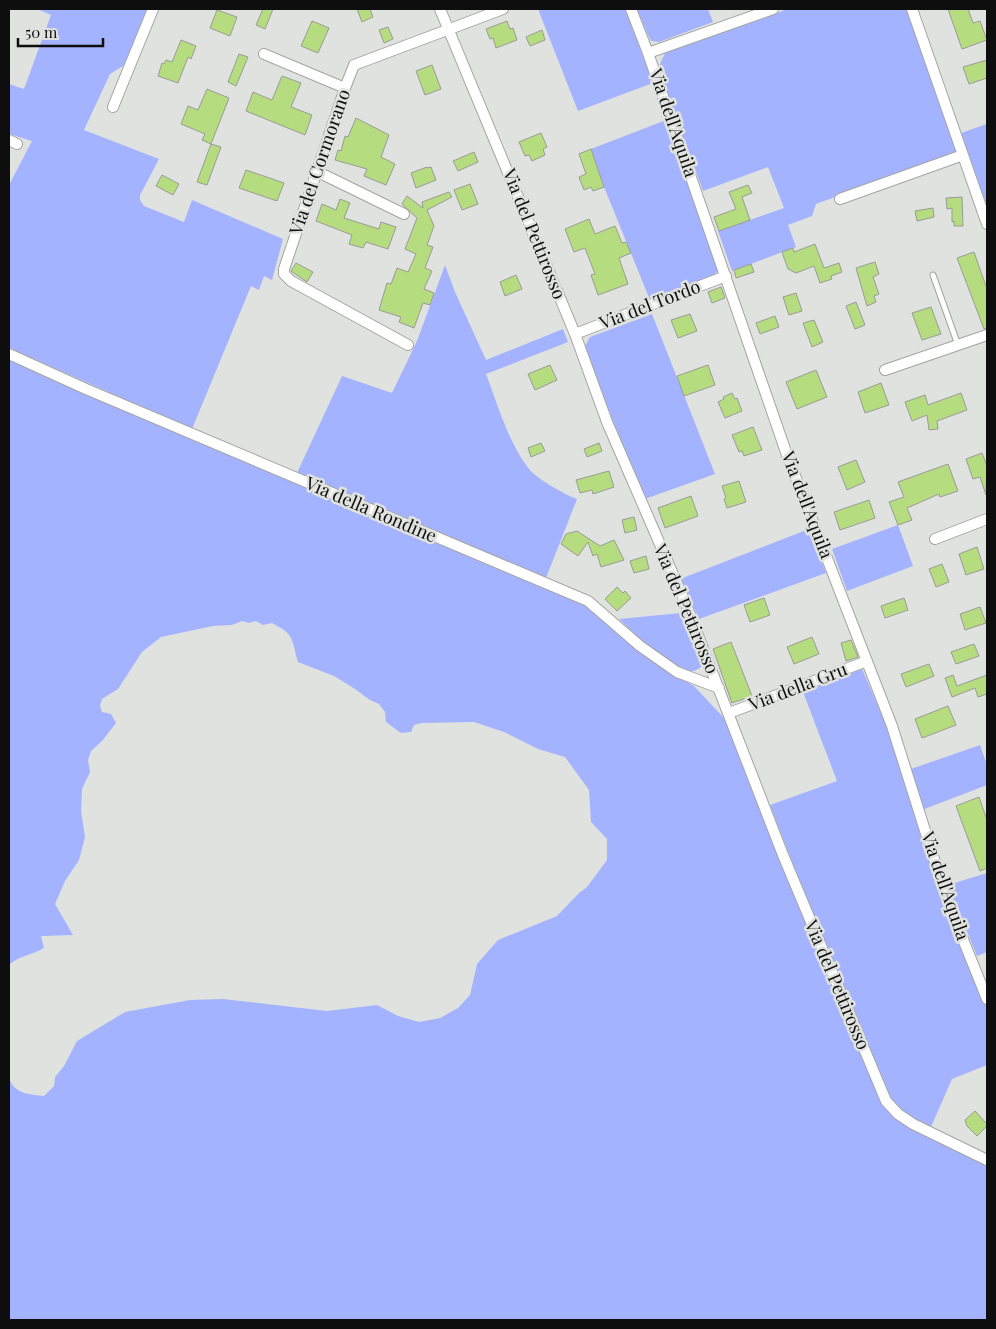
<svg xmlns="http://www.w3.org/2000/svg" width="996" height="1329" font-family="'Playfair Display',serif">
<rect width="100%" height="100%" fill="#e0e2df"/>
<!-- green -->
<path fill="#a4b3ff" d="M37,9H149L135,45L123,66L110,74L84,130L159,159L140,195V200L144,206L184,222L192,200L283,239L272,280L264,276L259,290L251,286L192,429L9,348V185L32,141L9,134V84L24,89L51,15Z
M538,9H625L653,83L578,111Z
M637,9H708L713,22L659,42L651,41L648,35Z
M788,9H906L958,152L816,204L812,216L788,225L796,247L732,271L718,231L784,208L768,167L703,191L661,76L660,64L665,53Z
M666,120L719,270L713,276L650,300L604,187L591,149Z
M987,124V207L961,133Z
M445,265L455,292L486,360L563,329L568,342L486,374C498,405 508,442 529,469C536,478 565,495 577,499L546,578L297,473L342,376L392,393L417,341Z
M652,314L715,474L645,499L594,374L585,346L590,337Z
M9,359L584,604L677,676L694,686L724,718L881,1099L987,1164V1320H9V1077C12,1093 30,1095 44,1096L54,1086L55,1077L64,1066L77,1041L125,1012L190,1000L223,999L327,1011L377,1005L398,1016L419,1022L440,1018L458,1008L470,995L477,964L498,940L557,916L579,893L587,887L607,860V839L591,822L589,790L565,757L538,749L504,732L474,722L422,723L414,725L411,732L401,733L386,722L385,712L379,704L370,700L355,689L334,676L298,662C291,638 295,635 272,623L263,625L256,621L249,623L242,621L232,625L213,626L161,637L142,652L118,689L102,699L100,706L102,712L111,714L116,723L102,741L91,751L88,760L90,772L82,789L81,811L85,837L79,860L65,881L55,904L73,935L41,936L44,948C33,955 18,956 9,965Z
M898,525L913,566L847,591L832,549Z
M809,529L826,573L699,619L680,579Z
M681,613L702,663L701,667C696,671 690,673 683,670C662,662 636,635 619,619Z
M862,669L888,729L943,895L987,1008V1065L952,1079L931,1127C915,1119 901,1112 890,1098L818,928L770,805L837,781L803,692Z
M980,745L987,765V785L922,810L911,769Z
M987,873V952L977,956L948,885Z"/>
<!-- building -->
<path fill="#b6dc80" stroke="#999b97" d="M263,9H273L265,29L256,25Z
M357,9H370L373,17L362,22Z
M948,9H968L973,23L980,21L987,40L962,49Z
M217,10L237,17L230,36L210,28Z
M312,21L329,28L318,53L301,46Z
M507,21L510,29L513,28L517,40L496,48L493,38L490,39L486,29Z
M388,27L393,39L384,43L379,30Z
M542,30L545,40L530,46L526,37Z
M181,40L196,46L191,59L188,57L178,83L158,76L162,63L164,64L166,60L172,62Z
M239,54L248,57L236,86L228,82Z
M987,60V78L969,84L963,67Z
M432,65L441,89L425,95L416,71Z
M282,76L301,83L291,107L312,115L305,135L246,111L253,92L272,100Z
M207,89L229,98L211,144L202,140L205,134L181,124L188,106L198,110Z
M356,118L389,135L381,157L395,164L386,185L364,176L367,169L335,160L338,150L341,151L345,136L348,137Z
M541,133L547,147L543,149L545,155L532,161L529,155L525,156L519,142Z
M211,144L221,147L207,185L197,182Z
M591,149L604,187L593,191L591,187L584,190L579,177L586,174L579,154Z
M474,152L478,162L458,171L453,161Z
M427,167V168L431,167L436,180L416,188L411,173Z
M246,170L284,183L277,201L239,188Z
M162,175L179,184L173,195L156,186Z
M470,184L478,204L462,210L454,190Z
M748,185L752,193L742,197L750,220L719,231L714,217L736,209L729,192Z
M449,192L452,197L427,210L434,226L427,245L433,247L425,268L432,271L424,289L434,293L430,305L423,303L414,328L399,322L401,317L379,310L387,283L391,284L397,268L408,272L416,254L405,249L417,218L402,204L407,196L423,208L422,202Z
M962,197L963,226H954V221L952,222V208L947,209L946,198Z
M340,199L350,203L344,218L379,229L381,222L396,227L388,249L366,242L363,248L349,244L352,235L316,221L322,204L336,210Z
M933,208L934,217L917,221L915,211Z
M589,219L595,234L615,226L622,243L626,242L631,253L619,258L628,284L598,295L591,275L595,274L585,248L574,252L565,229Z
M815,244L824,268L839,263L842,272L831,276L832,279L820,283L814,266L796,273L788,269L782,252L793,248L794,252Z
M974,252L987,289V328L984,329L957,258Z
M875,262L879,274L873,277L879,294L874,296L876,302L867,306L856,268Z
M296,263L313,272L307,282L291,271Z
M751,264L754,272L736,278L734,270Z
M516,275L522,289L505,296L500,282Z
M721,287L725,298L712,303L708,292Z
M796,293L802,311L789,315L783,297Z
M856,302L865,325L855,329L846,306Z
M931,307L941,334L922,340L912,313Z
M690,314L697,331L678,338L671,320Z
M775,316L779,327L760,334L756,323Z
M814,320L823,342L812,347L803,323Z
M550,365L557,380L535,390L528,374Z
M708,365L715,385L684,396L677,376Z
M816,370L827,397L797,409L786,382Z
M881,383L889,405L865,413L858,392Z
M732,393L735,399L737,398L742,411L725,418L718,402L724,399L723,397Z
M961,393L967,410L937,421L938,429L929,430L927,415L912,421L905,402L925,395L928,405Z
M753,427L762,450L744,456L742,451L739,452L732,435Z
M541,443L545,451L531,457L528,448Z
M599,443L602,451L587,457L584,449Z
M982,453L987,466L986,495L980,477L973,479L966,459Z
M856,460L865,482L847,490L838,467Z
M948,464L958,491L940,497L939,494L907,508L912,520L898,525L889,502L904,497L898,482Z
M609,471L614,487L593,494L592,490L580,493L576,480Z
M739,481L746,502L727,508L724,499L726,498L722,486Z
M691,496L698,516L665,528L658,508Z
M869,500L875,518L840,530L834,512Z
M634,517L637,530L625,533L622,520Z
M577,531L600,546L614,540L624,560L601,567L597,554L593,556L588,542L578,556L561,544L566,534Z
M977,547L984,569L966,575L959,554Z
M646,556L649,569L634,573L630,561Z
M942,564L949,582L936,587L929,569Z
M617,587L623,593L625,591L631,598L617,611L605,599Z
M764,598L770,615L750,622L744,605Z
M904,598L908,610L885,618L881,606Z
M980,607L986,623L965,630L960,614Z
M812,637L819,654L794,664L787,647Z
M851,640L858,657L846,661L841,643Z
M731,642L752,696L732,703L713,649Z
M974,644L979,656L956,664L951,652Z
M929,664L934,676L906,687L901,674Z
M953,675L957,686L987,675V694L978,697L975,688L952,697L945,678Z
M948,706L956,725L922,738L915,719Z
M979,797L987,820V868L980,871L956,806Z
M975,1111L987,1124V1126L977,1136L967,1126L965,1120Z"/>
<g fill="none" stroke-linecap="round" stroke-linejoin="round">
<!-- lane casing -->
<g stroke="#a4a5a2" stroke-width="7">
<path id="lane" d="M933,275L958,345"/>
</g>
<!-- street casing -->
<g stroke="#a4a5a2" stroke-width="12">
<path id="street" d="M440,9L575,334L607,422L685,602L783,855L886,1101L898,1114L913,1124L987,1160
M631,9L648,53L787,455L892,726L946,897L987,999
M912,9L987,224
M648,53L773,9
M264,54L345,88
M113,107L153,9
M9,140L17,144
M316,171L404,214
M840,199L963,155
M575,334L726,276
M408,345L291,281L284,274V269L345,88L354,65L503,9
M9,354L86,389L588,601L640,646L677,672L719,688
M885,370L987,335
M935,539L987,519
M729,713L867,661"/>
</g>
<!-- lane -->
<use href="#lane" stroke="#fff" stroke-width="5"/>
<!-- street -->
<use href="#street" stroke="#fff" stroke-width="10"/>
</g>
<g text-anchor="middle" stroke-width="5" stroke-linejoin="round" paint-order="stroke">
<!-- street labels -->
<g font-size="18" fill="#0d0e0d" stroke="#e0e2df">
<text transform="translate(673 123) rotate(71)" y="6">Via dell'Aquila</text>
<text transform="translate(320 162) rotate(-71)" y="6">Via del Cormorano</text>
<text transform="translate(534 234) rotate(68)" y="6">Via del Pettirosso</text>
<text transform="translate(650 305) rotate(-21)" y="6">Via del Tordo</text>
<text transform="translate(807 505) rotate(69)" y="6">Via dell'Aquila</text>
<text transform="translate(371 510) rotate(23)" y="6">Via della Rondine</text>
<text transform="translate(686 609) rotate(67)" y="6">Via del Pettirosso</text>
<text transform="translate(798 687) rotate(-21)" y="6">Via della Gru</text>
<text transform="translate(945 886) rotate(71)" y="6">Via dell'Aquila</text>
<text transform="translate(837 985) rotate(67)" y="6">Via del Pettirosso</text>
</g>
</g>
<!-- border -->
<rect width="996" height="1329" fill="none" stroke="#0d0e0d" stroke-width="20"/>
<!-- scale -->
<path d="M18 38v8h85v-8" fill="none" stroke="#0d0e0d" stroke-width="2.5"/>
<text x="25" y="38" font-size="15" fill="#0d0e0d" stroke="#e0e2df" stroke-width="4" paint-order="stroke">50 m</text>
</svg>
